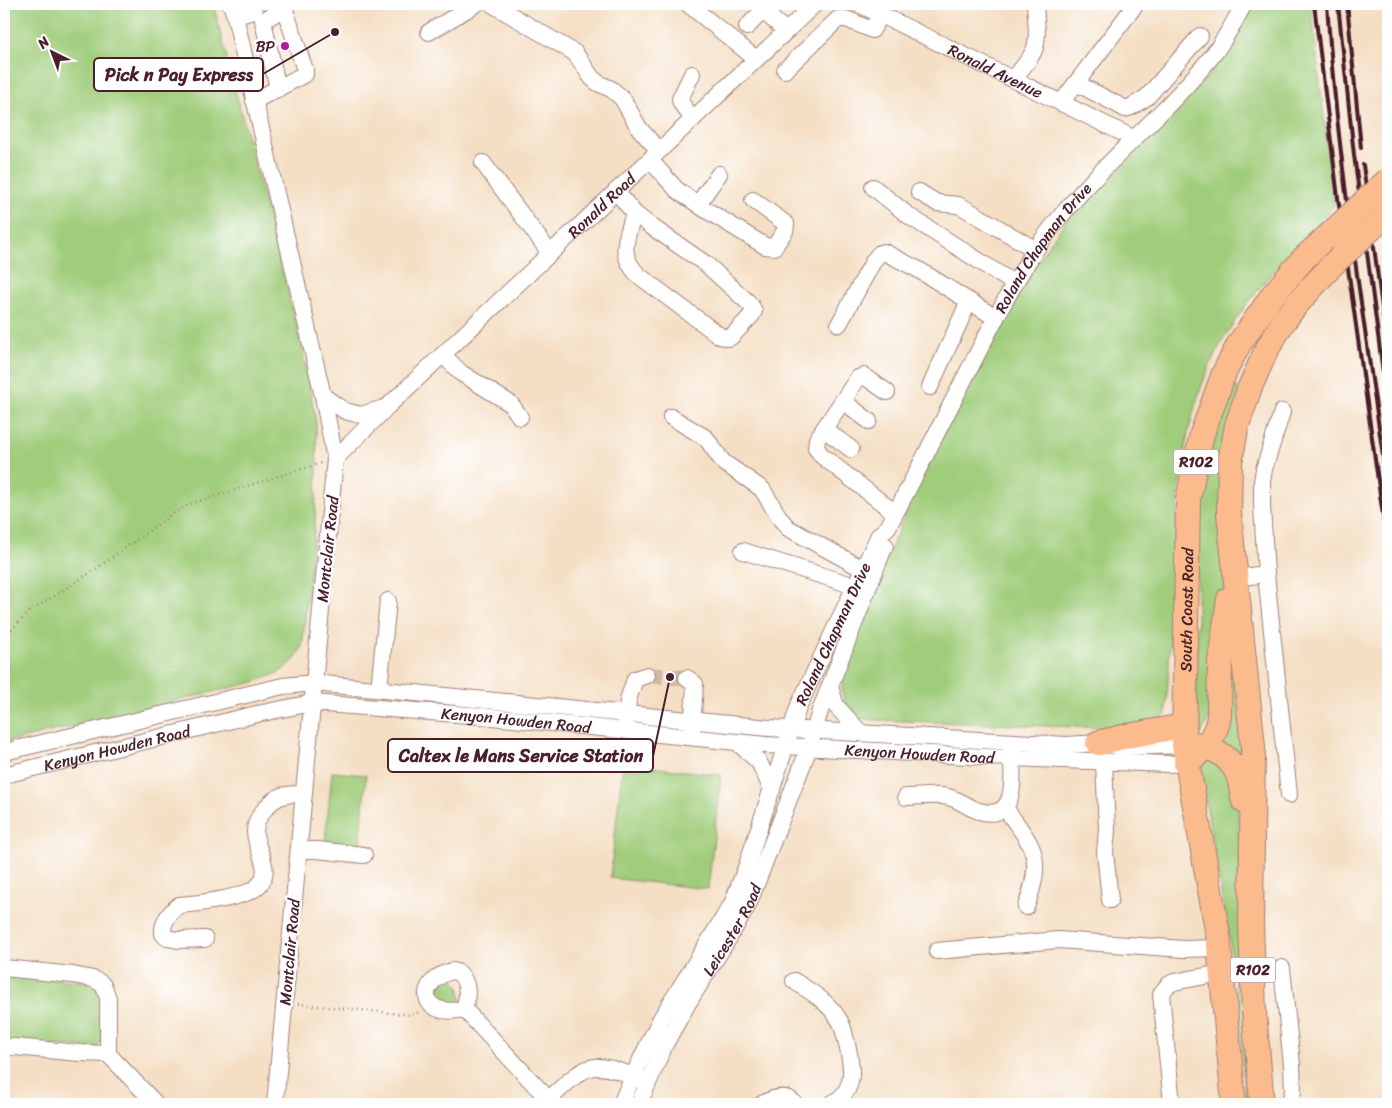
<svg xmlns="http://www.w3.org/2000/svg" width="1392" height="1108" font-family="Sriracha,sans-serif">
<rect width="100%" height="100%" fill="#fff"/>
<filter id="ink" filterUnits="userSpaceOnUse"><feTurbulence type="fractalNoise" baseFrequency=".02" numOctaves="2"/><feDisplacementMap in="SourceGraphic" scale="10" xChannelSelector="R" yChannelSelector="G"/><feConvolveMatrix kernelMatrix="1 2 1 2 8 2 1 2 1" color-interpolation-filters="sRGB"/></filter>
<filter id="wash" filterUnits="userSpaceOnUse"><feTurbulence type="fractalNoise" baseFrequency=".0096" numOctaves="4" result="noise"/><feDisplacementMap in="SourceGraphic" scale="20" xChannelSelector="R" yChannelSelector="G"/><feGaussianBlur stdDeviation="1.12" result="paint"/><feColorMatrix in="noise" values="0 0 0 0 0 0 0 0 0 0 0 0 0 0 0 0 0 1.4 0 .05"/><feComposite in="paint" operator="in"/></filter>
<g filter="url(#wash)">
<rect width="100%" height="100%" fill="#f4dfc4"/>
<!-- green -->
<path fill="#a0cd7b" stroke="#757653" d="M4,4H213L303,351L316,422L317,469L315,522L302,646C293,669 275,675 254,682L4,743Z
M1253,4H1311L1334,206C1292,251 1247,295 1218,349C1181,418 1177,500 1173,577C1171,622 1169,668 1166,713L1162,719L1150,723L1107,728L875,720L855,718C841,700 841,694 843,672C865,617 885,560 909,505C934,450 963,395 992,342C1015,301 1038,257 1067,220C1123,148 1219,90 1253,4Z
M1231,384L1238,388L1225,585L1215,708L1200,735L1197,731V546L1201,492L1209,445Z
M1231,630L1243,758L1224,747L1221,737Z
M1212,760L1217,761L1232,783L1238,815L1251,1100H1249L1245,1097L1238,1006L1229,938L1200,769L1207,761Z
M623,764L721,775L708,889L610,878Z
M332,772L366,775L360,845L325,842Z
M4,973L87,982L103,994L102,1040L96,1048L4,1042Z
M453,979L459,986L462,1003H442L435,997C435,982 441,984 453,979Z"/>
</g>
<g filter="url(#ink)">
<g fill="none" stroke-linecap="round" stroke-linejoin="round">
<!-- minor-tunnel -->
<path stroke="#d2b9a5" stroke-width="16" stroke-dasharray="16 8" stroke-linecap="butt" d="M647,675L687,678"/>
<!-- minor casing -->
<g stroke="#9f7f78" stroke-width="18">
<g id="minor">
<path d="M231,4L235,16L323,396L335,459L275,1104"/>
<path d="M492,4L575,53L592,78L598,83L611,89L622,98L639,128L659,151"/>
<path d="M688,4L756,59"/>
<path id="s1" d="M859,4L1133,138"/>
<path d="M763,11L786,31"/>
<path d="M235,16L254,11"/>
<path d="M747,27L769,4"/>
<path d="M429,32L476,4"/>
<path d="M785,70L838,19H846L872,30L881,14"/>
<path d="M692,74L680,99L681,103L693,119"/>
<path d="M1013,79C1041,47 1038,46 1035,5"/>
<path d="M1076,83L1120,106L1125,109L1131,107L1147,97L1200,36"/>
<path d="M278,89L263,21L284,8"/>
<path d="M254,101L305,74V70L283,4"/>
<path d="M1061,103L1136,4"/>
<path d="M650,160L677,190L703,208L765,246L774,247L785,231L786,224L753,200"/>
<path d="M483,163L550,253"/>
<path d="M873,187L909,216L1015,284"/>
<path d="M616,191L634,213L652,227L706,264L750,304L754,311L752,315L732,336L729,338L720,336L638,275C617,252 627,239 634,213"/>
<path d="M919,192L937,203L958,205L966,209L1036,250"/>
<path d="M698,204L719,174"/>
<path d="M839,324L874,260L880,253L884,252L919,270L996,318"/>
<path d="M443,355L461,373L511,404L520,417"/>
<path d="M930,387L969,301"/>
<path d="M887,392L864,376L858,378L817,439L816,448L822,456L895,513"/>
<path d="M323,396L345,411L361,415L384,408"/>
<path d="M843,401L869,421"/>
<path d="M1282,412L1264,469L1262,482V506L1266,574L1289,795"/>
<path d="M671,417L706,438L723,462L762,489L779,517L788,528L863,569"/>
<path d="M824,429L851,449"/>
<path id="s2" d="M335,459L386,408L815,4"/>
<path d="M743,551L855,586"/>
<path d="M1235,578L1266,574"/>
<path d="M687,678L695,684L692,730"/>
<path d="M830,687L836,706L861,733"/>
<path d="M379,689L388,601"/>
<path d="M626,724L628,700L635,679L647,675"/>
<path d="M737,742L759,762L772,790"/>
<path d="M4,752L283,686L314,683L769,728L1067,745L1098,743L1124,747L1184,745"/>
<path d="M1104,762L1107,830L1105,852L1110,900"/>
<path id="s3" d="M4,775L257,714L312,703L482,716L766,745L985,757L1169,764L1186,763"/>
<path d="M906,797C919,797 935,794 948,797C959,799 968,808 979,811C1021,823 1012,771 1011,747"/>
<path d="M1005,808C1035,849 1044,856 1026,907"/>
<path d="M299,850H317L364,855"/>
<path d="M205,939L178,940L167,938L163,934C162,921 170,912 179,905C196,904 250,898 260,884C273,869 255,848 255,832C255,823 260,814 266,808C277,794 287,794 304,794"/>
<path d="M937,951L1058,940L1184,949L1219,948"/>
<path d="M4,968L73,975L93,979L101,983L104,987L108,998V1054L156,1104"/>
<path d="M1282,968L1292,1065L1293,1091L1291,1100L1287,1104"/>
<path d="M452,971L459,973C469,983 468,997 464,1009C419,1019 415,981 452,971Z"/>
<path d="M794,981C810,991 827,1001 838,1018C843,1024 844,1033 846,1040C852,1064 858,1091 831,1104"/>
<path d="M464,1009L549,1100"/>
<path d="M4,1046L79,1053L108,1054"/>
<path d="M544,1104C557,1093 578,1068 595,1067C610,1066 627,1074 641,1079"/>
<path id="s4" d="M621,1104L633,1076L660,1020L732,904L747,865L799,705L879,535L888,527C918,471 946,414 975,358C998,313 1021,267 1052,227C1100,165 1163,117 1212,56C1225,40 1234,22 1244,4"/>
<path id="s5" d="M639,1104L665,1044L688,1003L727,941L748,905L809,748L820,711L885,545"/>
<path d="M762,1104C773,1098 786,1093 795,1104"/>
<path d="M1172,1104L1161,994L1168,985L1174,982L1221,973"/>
</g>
</g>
<!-- highway casing -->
<g stroke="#9f7f78" stroke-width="26">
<g id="highway">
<path d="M1098,743L1127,736L1183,726"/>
<path d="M1191,744C1209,744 1228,755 1236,771C1241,780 1241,791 1244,801"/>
<path d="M1186,763C1204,751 1215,738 1219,717L1220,661L1229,599"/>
<path id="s6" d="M1234,1104L1218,935L1184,745L1188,499L1202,434L1224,373L1239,344L1272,296L1304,258L1327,237"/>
<path d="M1262,1104L1254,1012L1251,923L1253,747L1229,513L1230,462L1237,425L1250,387L1266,351L1283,322L1296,305L1332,265"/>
</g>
</g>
<!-- path -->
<path stroke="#9f7f78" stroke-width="2.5" stroke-dasharray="1 4" stroke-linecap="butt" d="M4,327L7,352L4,360
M4,478L7,509L4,547
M4,637L29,612L93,571L172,514L193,503L321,463
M298,1004L412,1015L419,1012"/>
<!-- minor -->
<use href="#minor" stroke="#fff" stroke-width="16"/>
<!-- highway -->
<use href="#highway" stroke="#fbbb8d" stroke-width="24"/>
<!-- rail -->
<path stroke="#4a1f2b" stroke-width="4" d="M1314,4L1338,198L1388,551
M1327,4C1338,168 1366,330 1388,492
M1338,4L1354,155L1388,410
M1347,4L1361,148
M1363,165L1388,352"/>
<!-- highway-bridge casing -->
<g stroke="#9f7f78" stroke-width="26" stroke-linecap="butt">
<path id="highway-bridge" d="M1327,237L1388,180
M1332,265L1388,213"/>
</g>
<!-- highway-bridge -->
<use href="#highway-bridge" stroke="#fbbb8d" stroke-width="24"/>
</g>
</g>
<!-- markers -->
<circle fill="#b5179e" stroke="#fff" stroke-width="2" cx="285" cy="46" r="5"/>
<g text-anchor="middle" stroke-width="5" stroke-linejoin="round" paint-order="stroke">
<!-- shield labels -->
<g fill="#fff" stroke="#80626b" stroke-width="1">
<rect x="1173.5" y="449.5" width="45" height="25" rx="4"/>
<rect x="1230.5" y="957.5" width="45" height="25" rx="4"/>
</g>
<g font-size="15" font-weight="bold" fill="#4a1f2b">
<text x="1196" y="467">R102</text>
<text x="1253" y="975">R102</text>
</g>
<!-- poi labels -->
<g font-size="16" fill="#4a1f2b" stroke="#fff" text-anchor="end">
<text x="275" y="52">BP</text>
</g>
<!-- street labels -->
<g font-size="16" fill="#4a1f2b" stroke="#fff">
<text dy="6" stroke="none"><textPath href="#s1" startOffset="152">Ronald Avenue</textPath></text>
<text dy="6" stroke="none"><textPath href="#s2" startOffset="368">Ronald Road</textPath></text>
<text dy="6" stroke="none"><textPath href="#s4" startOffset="959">Roland Chapman Drive</textPath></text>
<text transform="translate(327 549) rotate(-84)" y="6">Montclair Road</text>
<text dy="6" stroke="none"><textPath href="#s6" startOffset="498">South Coast Road</textPath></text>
<text dy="6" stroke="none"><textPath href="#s4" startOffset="518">Roland Chapman Drive</textPath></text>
<text dy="6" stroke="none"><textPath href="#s3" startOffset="521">Kenyon Howden Road</textPath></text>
<text dy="6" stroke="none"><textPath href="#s3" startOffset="116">Kenyon Howden Road</textPath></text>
<text dy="6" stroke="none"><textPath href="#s3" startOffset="926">Kenyon Howden Road</textPath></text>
<text dy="6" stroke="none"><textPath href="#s5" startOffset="198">Leicester Road</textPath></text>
<text transform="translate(289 952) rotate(-85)" y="6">Montclair Road</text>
</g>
</g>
<!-- callouts -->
<path fill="none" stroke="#4a1f2b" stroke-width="2" d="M335 32L263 74M670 677L653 756"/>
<g fill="#4a1f2b" stroke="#fff" stroke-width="2">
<circle cx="335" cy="32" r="5"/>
<circle cx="670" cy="677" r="5"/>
</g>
<g fill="#fff" stroke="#4a1f2b" stroke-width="2">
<rect x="94" y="58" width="169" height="33" rx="5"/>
<rect x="388" y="739" width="265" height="33" rx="5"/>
</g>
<g font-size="18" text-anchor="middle" font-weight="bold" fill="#4a1f2b">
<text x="179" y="81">Pick n Pay Express</text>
<text x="521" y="762">Caltex le Mans Service Station</text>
</g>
<!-- margin -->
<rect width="1392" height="1108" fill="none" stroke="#fff" stroke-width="20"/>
<!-- north arrow -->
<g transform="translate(52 52) rotate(318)" stroke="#ffffff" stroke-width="4" paint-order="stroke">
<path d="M0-4L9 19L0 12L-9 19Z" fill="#4a1f2b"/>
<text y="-8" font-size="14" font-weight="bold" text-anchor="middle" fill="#4a1f2b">N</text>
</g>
</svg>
